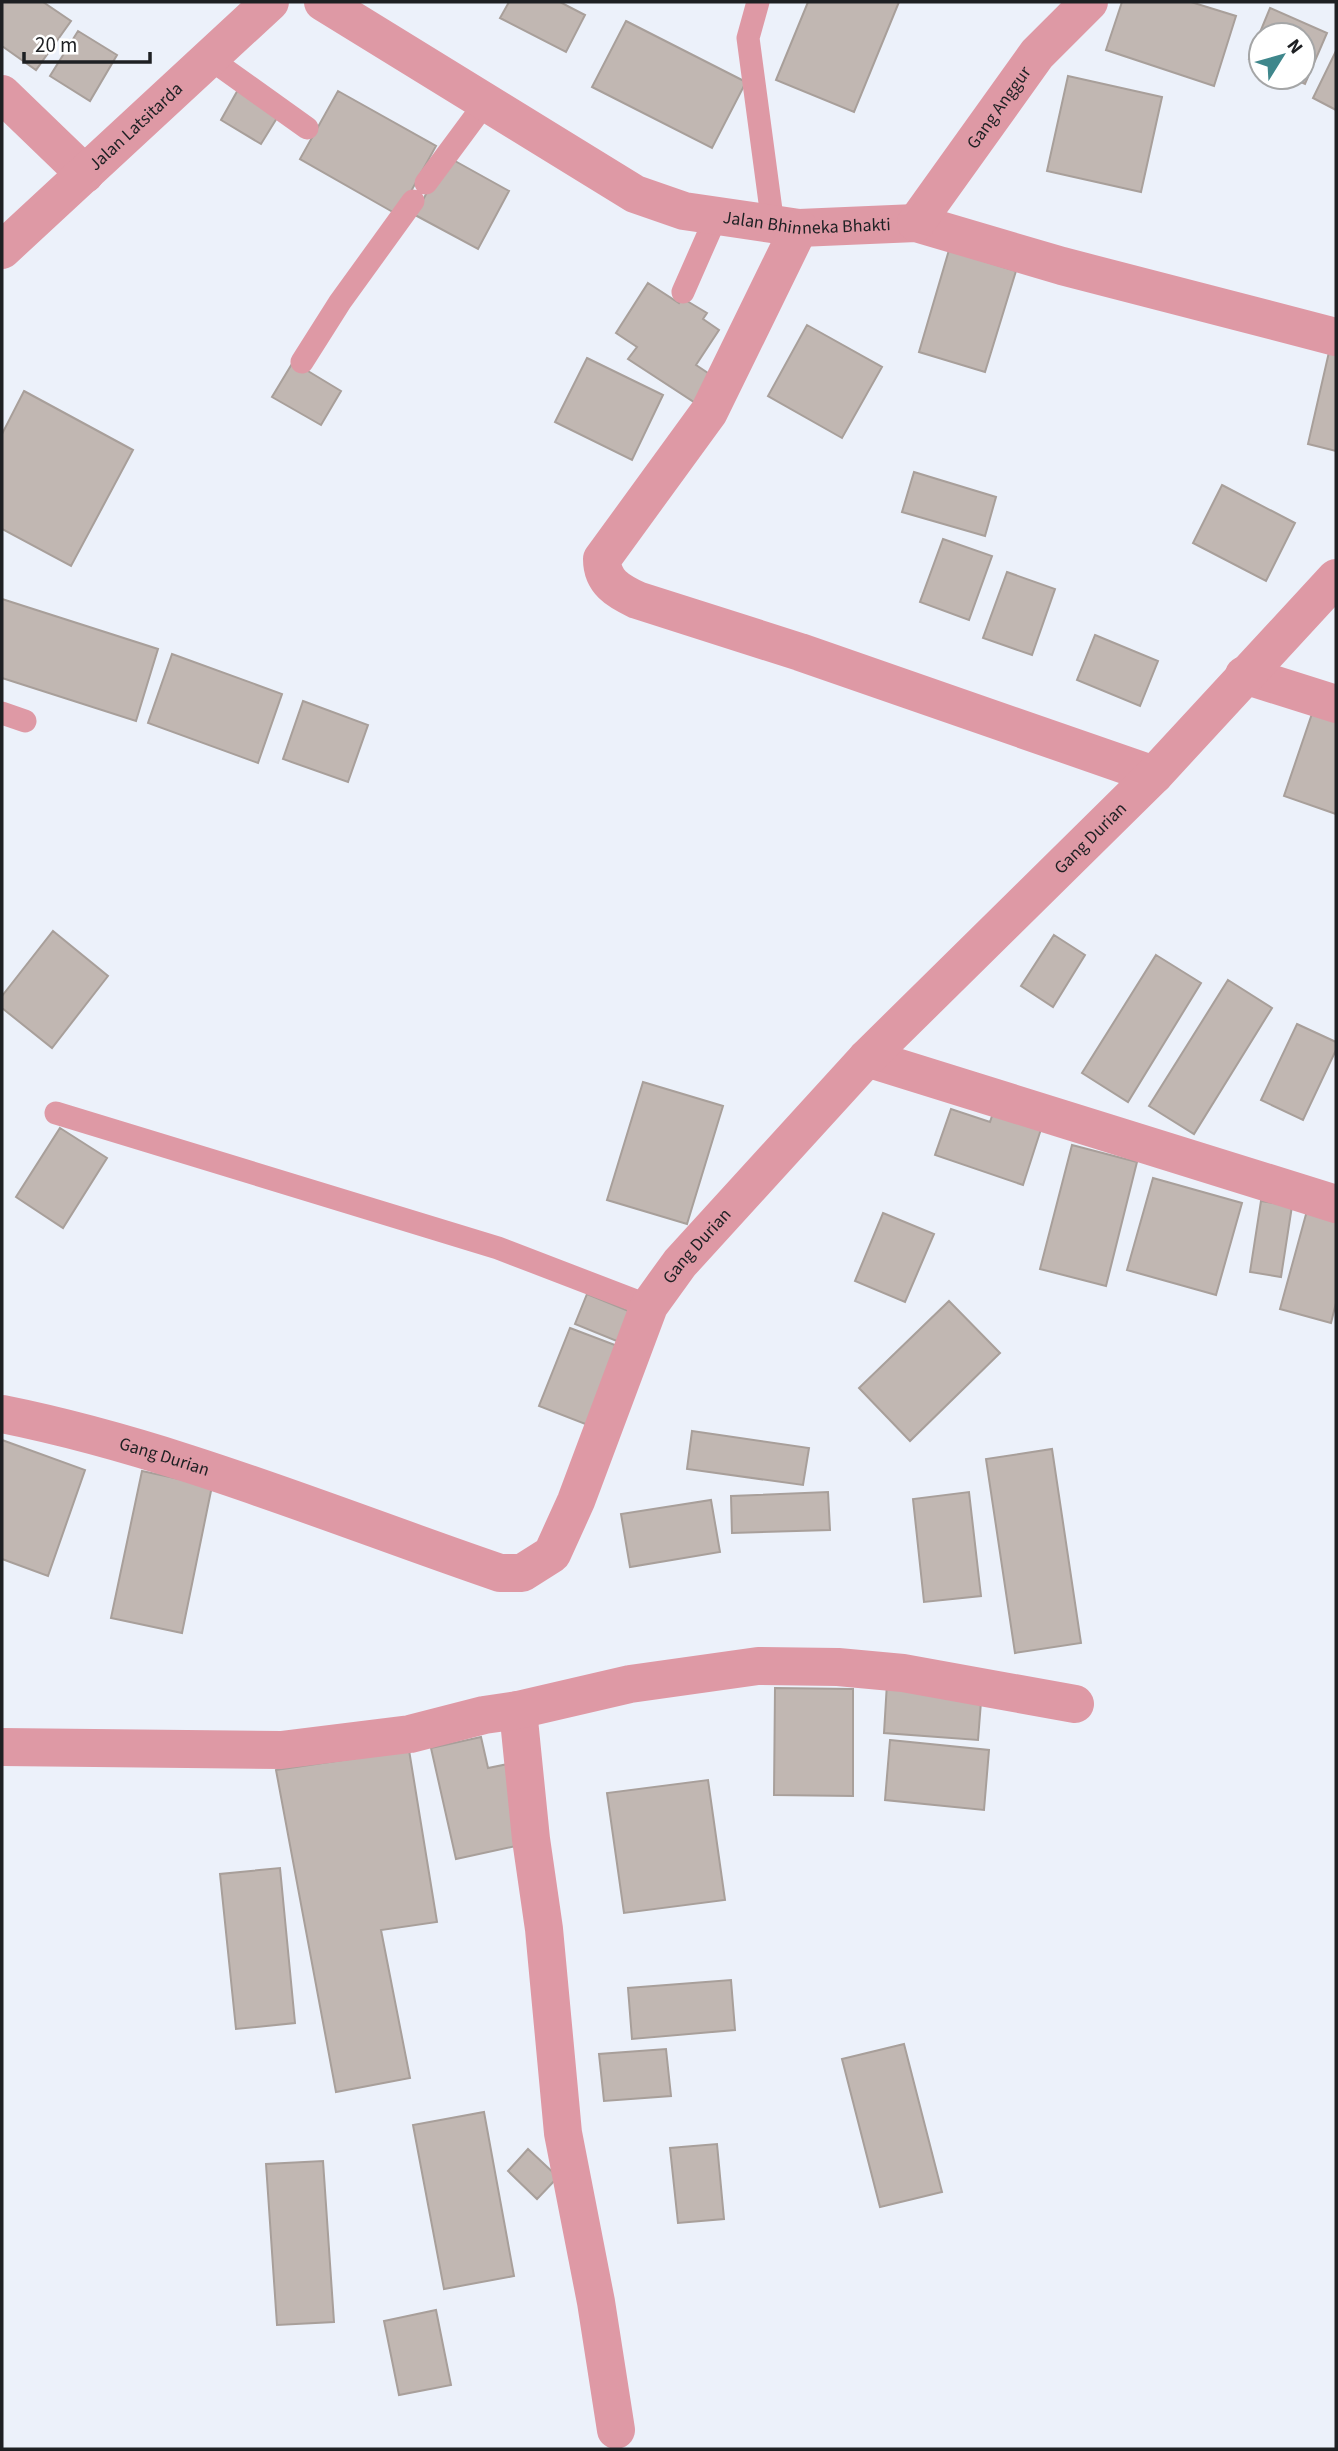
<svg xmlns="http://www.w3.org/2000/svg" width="1338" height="2451" font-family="'Source Sans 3',sans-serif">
<rect width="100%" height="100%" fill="#ecf1fa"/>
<!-- building -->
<path fill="#c1b7b2" stroke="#a89f9a" stroke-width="2" d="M2,2H43L71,21L36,70L2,46Z
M509,2H560L585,15L566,52L500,18Z
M808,2H899L854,112L776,80Z
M1122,2H1191L1236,16L1214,86L1106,50Z
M1270,8L1327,33L1305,84L1290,77H1303V35H1261V64L1249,59Z
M626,21L746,82L712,148L592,87Z
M78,31L117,55L90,101L50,76Z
M1336,51V110L1313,98Z
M1068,76L1162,97L1141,192L1047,171Z
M239,88L280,113L261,144L221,120Z
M338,91L436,146L398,215L300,159Z
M446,156L509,191L478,249L415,215Z
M949,250L1016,271L985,372L919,352Z
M648,283L679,303L682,298L707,313L703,319L719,330L696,365L714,377L697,404L628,359L637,347L616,333Z
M807,325L882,367L842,438L768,396Z
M1329,352L1336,354V451L1308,444Z
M587,358L663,395L632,460L555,422Z
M293,362L341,391L321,425L272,397Z
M24,391L133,450L71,566L2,529V434Z
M914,472L996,497L985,536L902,512Z
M1222,485L1295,523L1266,581L1193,543Z
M943,539L992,556L969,620L920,602Z
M1007,572L1055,589L1032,655L983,638Z
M2,599L158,649L136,721L2,678Z
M1095,635L1158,661L1140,706L1077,680Z
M172,654L282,694L258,763L148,723Z
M1317,699L1336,706V814L1284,796Z
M303,701L368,725L348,782L283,759Z
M53,931L108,976L52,1048L2,1008V996Z
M1054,935L1085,955L1053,1007L1021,986Z
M1156,955L1201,983L1128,1102L1082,1073Z
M1228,980L1272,1008L1194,1134L1149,1106Z
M1297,1024L1336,1042V1050L1303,1120L1261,1100Z
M643,1082L723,1106L687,1224L607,1200Z
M995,1107L1043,1123L1023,1185L935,1155L951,1109L990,1122Z
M60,1128L107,1158L63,1228L16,1197Z
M1072,1145L1137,1162L1106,1286L1040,1269Z
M1153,1178L1242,1203L1216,1295L1127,1270Z
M1261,1201L1292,1206L1281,1277L1250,1272Z
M1308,1207L1336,1215V1303L1331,1323L1280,1309Z
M883,1213L934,1234L905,1302L855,1281Z
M587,1294L636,1314L624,1344L575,1324Z
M949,1301L1000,1353L910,1441L859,1388Z
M570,1328L623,1348L593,1427L539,1406Z
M692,1431L809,1448L803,1485L687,1469Z
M2,1440L85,1470L48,1576L2,1559Z
M1052,1449L1081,1643L1015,1653L986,1459Z
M142,1471L212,1486L182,1633L111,1618Z
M828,1492L830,1530L732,1533L731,1496Z
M969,1492L981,1596L924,1602L913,1499Z
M711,1500L720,1552L630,1567L621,1514Z
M887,1683L982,1689L978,1740L884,1733Z
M775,1688L853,1689V1796L774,1795Z
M481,1737L488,1768L508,1764L525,1844L456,1859L431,1748Z
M890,1740L989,1750L984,1810L885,1800Z
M409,1750L437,1922L381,1930L410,2078L336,2092L276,1770Z
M708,1780L725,1900L624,1913L607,1793Z
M280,1868L295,2023L236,2029L220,1874Z
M731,1980L735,2030L632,2039L628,1988Z
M904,2044L942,2192L880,2207L842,2059Z
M666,2049L671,2096L604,2101L599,2054Z
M484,2112L514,2276L444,2289L413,2125Z
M717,2144L724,2219L678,2223L670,2148Z
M528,2149L558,2177L537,2199L508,2171Z
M323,2161L334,2322L277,2325L266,2164Z
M436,2310L451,2385L399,2395L384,2321Z"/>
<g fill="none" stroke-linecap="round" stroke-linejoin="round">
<!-- lane -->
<path stroke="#de99a5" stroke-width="23" d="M758,2L748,38L773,225
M209,58L307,128
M426,183L486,102
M683,292L716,217
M302,362L340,302L413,201
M2,713L25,721
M56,1113L498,1248L649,1306"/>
<!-- street -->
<g stroke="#de99a5" stroke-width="38">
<path id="s1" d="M323,2L635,194L684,211L799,228L916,223L1062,266L1336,337"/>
<path d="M2,94L85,174"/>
<path id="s2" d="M916,223L1037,54L1089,2"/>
<path d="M799,228L709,412L602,559C602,582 618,591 637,600L800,652L1154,775"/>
<path id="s3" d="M2,250L270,2"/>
<path d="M1244,675L1336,704"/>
<path d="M867,1058L1336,1204"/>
<path id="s4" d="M2,1414C172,1448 336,1517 500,1573H522L552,1554L576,1501L649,1306L680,1263L867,1058L1154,775L1336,578"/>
<path d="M518,1710L531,1839L544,1929L563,2133L596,2302L616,2430"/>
<path d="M2,1747L281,1750L410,1734L484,1715L518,1710L630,1684L758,1666L838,1667L903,1673L1075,1704"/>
</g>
</g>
<g text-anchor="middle" stroke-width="6" stroke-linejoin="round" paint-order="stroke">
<!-- street labels -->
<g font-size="18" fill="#1e2023" stroke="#fff">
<text dy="6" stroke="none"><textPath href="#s2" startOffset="142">Gang Anggur</textPath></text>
<text dy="6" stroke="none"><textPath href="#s3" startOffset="182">Jalan Latsitarda</textPath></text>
<text dy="6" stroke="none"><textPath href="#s1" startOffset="542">Jalan Bhinneka Bhakti</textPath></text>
<text dy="6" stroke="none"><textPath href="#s4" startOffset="1491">Gang Durian</textPath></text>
<text dy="6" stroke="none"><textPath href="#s4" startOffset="924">Gang Durian</textPath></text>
<text dy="6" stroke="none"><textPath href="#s4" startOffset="168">Gang Durian</textPath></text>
</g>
</g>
<!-- border -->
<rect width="1338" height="2451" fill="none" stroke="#1e2023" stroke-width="7"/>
<!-- north arrow -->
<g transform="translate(1282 56) rotate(53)"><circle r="33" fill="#ffffff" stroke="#a5a6a7" stroke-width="2"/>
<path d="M0-5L12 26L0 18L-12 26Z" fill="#3f878c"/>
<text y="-10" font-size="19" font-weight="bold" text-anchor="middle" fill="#1e2023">N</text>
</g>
<!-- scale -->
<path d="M24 52v10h126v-10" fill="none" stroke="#1e2023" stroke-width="3.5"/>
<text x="35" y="52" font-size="21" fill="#1e2023" stroke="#ffffff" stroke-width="5" paint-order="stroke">20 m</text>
</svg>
